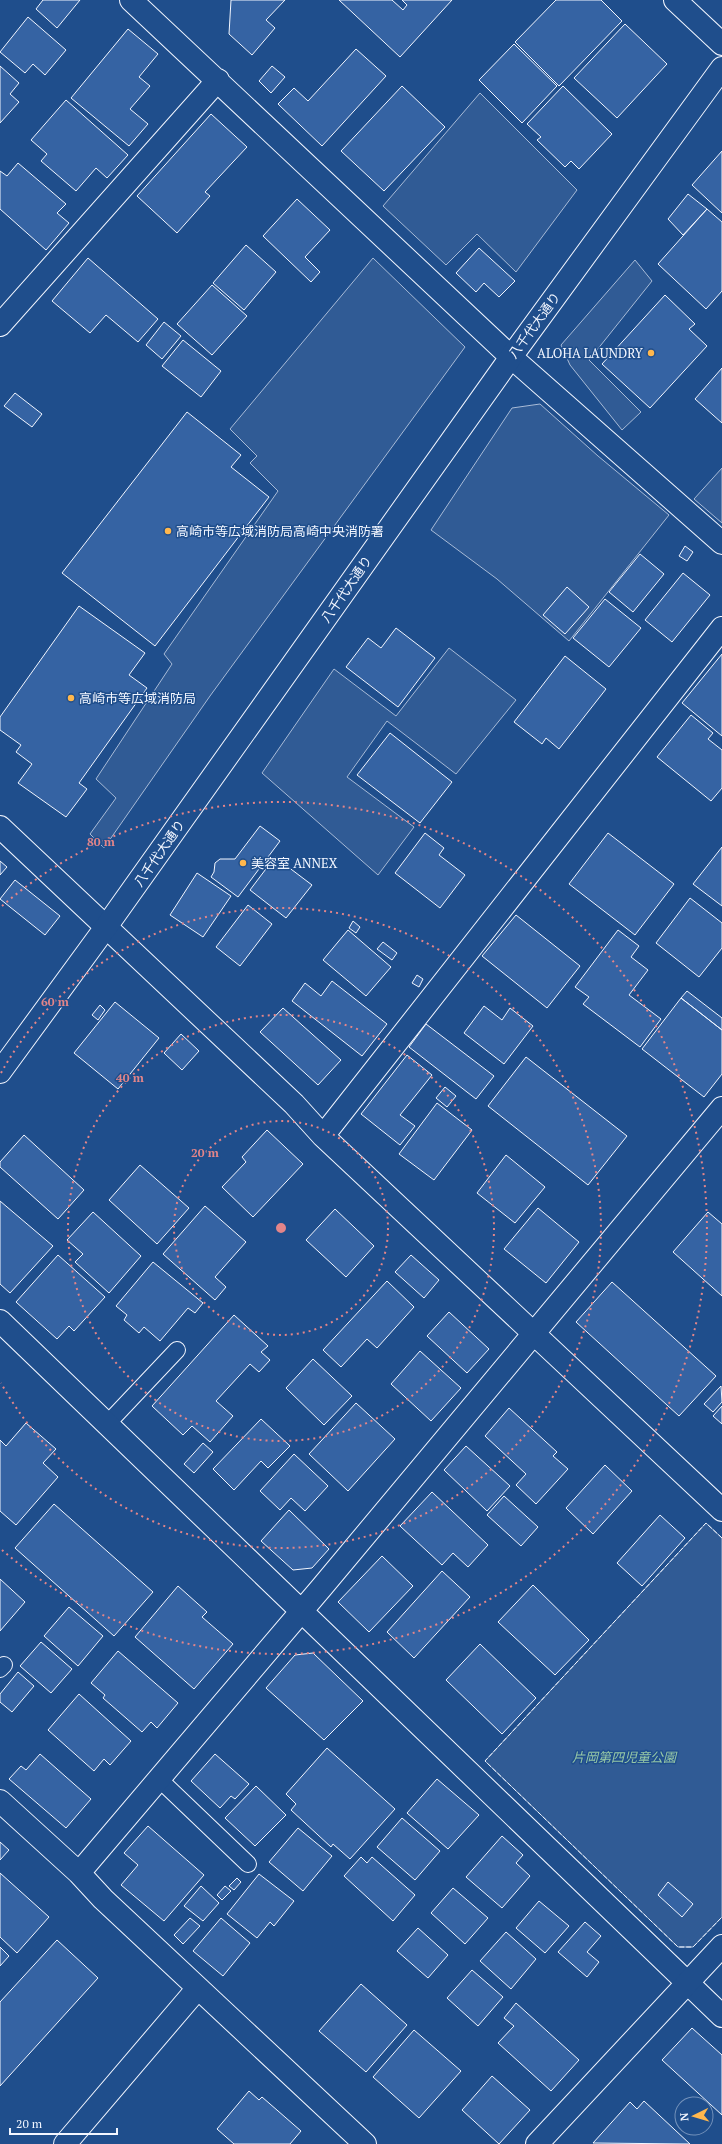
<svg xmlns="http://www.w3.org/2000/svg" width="722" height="2144" font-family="'PT Serif','Noto Sans JP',serif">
<rect width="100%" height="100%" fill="#1f4e8c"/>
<!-- built -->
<path fill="#305b95" stroke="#a8bbd7" d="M480,93L577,190L516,272L477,234L446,265L383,206Z
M373,258L465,347L210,696L104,848L90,834L116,798L96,779L172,664L164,654L278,491L250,463L257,456L230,429Z
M635,260L652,281L589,360L641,412L622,430L570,365L561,345Z
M540,404L598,456L669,515L569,641L497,579L431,530L512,408Z
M722,468V523L694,499Z
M449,648L516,700L456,774L387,721L347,777L414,827L378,875L262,773L334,669L396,716Z
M706,1523L722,1538V1917L693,1947H678L485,1761Z"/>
<!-- building -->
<path fill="#3563a3" stroke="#f2f6ff" d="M43,0H80L57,28L36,9Z
M231,0H285L266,20L275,28L252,55L229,34Z
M339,0H392L403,10L407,5L402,0H452L400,57Z
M556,0H601L622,21L559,86L515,42Z
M28,17L66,50L45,75L33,64L25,73L0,52Z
M625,24L667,64L617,118L574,78Z
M128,29L158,54L139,77L150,86L130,109L148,124L129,146L71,98Z
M514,44L557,86L522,123L479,80Z
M356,49L386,76L322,146L278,104L294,88L308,101Z
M0,66L19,83L10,94L19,102L0,123Z
M272,66L285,77L271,93L259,81Z
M402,86L445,127L384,191L341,151Z
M563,86L612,134L579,169L571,161L565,167L537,140L541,137L527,124Z
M66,100L128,155L107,178L96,168L76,191L41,161L47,154L31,140Z
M211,114L247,147L205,192L210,196L177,233L137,196Z
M722,151V213L692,185Z
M18,163L66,204L57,213L69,223L46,250L0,209V171L7,176Z
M688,194L707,209L683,235L668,219Z
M297,199L330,230L305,257L320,272L311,282L263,236Z
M707,209L722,222V291L706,309L658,264Z
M246,245L276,272L244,310L213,283Z
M479,248L515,281L499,297L484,283L476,292L456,273Z
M88,258L158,319L138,342L106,315L90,333L52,301Z
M212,285L247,316L212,355L177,324Z
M665,295L695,324L689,329L707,346L650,408L602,364Z
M164,322L181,336L162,359L146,345Z
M183,340L221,371L201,397L162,366Z
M722,368V423L695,399Z
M15,393L42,414L32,427L4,406Z
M187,412L241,455L231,467L269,497L155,646L62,573Z
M685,546L693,552L687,561L679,556Z
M640,554L664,574L633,612L609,592Z
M683,573L710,595L672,642L645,620Z
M567,587L589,607L565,634L543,615Z
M605,599L641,628L609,667L573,638Z
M79,606L145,653L129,675L147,688L79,783L87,789L66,817L18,783L32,764L16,752L21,745L0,730V717Z
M396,628L435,658L398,707L346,667L368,638L381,648Z
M722,654V736L682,703Z
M565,656L606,689L559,749L546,738L542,744L514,722Z
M691,715L713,733L708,739L722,750V788L711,801L657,757Z
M390,733L452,782L420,823L357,775Z
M260,826L280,841L238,897L211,877L214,872L215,863L220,859H235Z
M425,833L444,848L439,855L465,875L440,908L395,873Z
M608,833L674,884L635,935L569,884Z
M722,847V906L693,884Z
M275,857L312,885L286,918L250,890Z
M0,861L7,867L0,875Z
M197,873L231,896L203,937L170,915Z
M15,880L60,916L45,935L0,899Z
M690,898L722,923V948L699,977L656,943Z
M248,905L272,924L240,966L216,947Z
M516,915L580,966L547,1008L482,956Z
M353,921L360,927L356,933L349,928Z
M348,930L391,967L366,996L323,960Z
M618,930L639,946L631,957L648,970L629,995L661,1019L640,1047L583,1004L589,997L575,987Z
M383,942L397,953L392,960L377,949Z
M417,975L423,979L419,987L412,983Z
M332,981L387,1024L362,1056L292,1001L305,983L321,996Z
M687,991L722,1018V1030L681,998Z
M681,998L722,1030V1074L704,1097L642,1049Z
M115,1002L159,1038L118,1089L74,1053Z
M100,1005L105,1010L98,1020L92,1015Z
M484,1006L502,1020L510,1008L533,1026L504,1064L464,1033Z
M283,1008L341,1060L318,1085L260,1032Z
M426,1024L494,1076L476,1099L409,1047Z
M181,1034L199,1051L182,1070L164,1053Z
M407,1055L432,1075L400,1115L415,1126L400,1145L361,1114Z
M526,1057L627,1136L588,1185L488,1106Z
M445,1087L456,1096L447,1107L436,1098Z
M437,1103L472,1130L434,1180L399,1154Z
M267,1130L303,1164L253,1217L222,1187L246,1162L242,1157Z
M24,1135L84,1190L58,1219L0,1167V1162Z
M506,1155L545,1187L515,1223L477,1193Z
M140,1165L189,1208L157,1244L109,1200Z
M0,1201L53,1246L10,1293L0,1284Z
M205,1206L246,1242L215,1277L226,1287L215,1300L163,1254Z
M538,1208L579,1242L546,1283L504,1249Z
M335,1209L374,1246L346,1277L306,1240Z
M93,1212L141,1256L109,1293L75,1262L83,1254L67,1240Z
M708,1212L722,1224V1296L673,1252Z
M58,1255L105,1297L74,1331L69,1326L57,1339L16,1302Z
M411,1255L439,1280L424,1298L395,1272Z
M153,1262L203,1303L195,1313L188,1308L160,1341L144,1327L139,1333L124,1320L127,1315L116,1306Z
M387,1281L414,1307L377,1348L367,1339L341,1367L323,1350Z
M612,1282L716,1376L679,1416L576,1322Z
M449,1312L489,1349L467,1373L427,1336Z
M234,1315L268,1346L261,1352L270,1360L259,1372L250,1364L216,1401L233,1416L210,1442L192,1426L183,1435L152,1406Z
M420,1351L461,1388L431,1421L391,1384Z
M313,1359L352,1396L324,1425L286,1388Z
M721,1386L722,1402L713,1412L704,1404Z
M356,1403L395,1439L348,1491L309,1454Z
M722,1406V1424L713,1416Z
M509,1408L557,1452L553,1456L568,1469L536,1504L516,1485L526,1474L485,1436Z
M261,1419L290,1446L268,1468L261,1461L234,1490L213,1469Z
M26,1423L56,1449L43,1463L58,1477L16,1525L0,1511V1440L6,1446Z
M203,1443L213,1452L194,1473L184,1464Z
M466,1446L510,1486L487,1511L444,1470Z
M294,1454L328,1486L305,1511L291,1498L280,1510L260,1491Z
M605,1465L632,1491L593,1534L566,1508Z
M432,1492L488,1545L468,1567L453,1553L442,1565L400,1526Z
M504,1496L538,1527L521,1546L487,1515Z
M54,1504L153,1592L114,1636L15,1548Z
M289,1510L329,1549L312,1568L293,1570L261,1541Z
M660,1515L685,1538L642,1586L617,1563Z
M382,1556L413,1586L369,1632L338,1602Z
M442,1571L470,1597L414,1658L387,1632Z
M0,1579L25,1602L0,1631Z
M533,1585L589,1640L555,1675L498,1622Z
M178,1586L207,1612L202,1617L233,1644L194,1689L135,1637Z
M69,1607L103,1636L78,1666L44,1636Z
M41,1642L72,1669L51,1693L20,1666Z
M480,1644L536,1698L502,1734L446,1680Z
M118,1651L178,1703L157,1728L151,1722L142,1732L103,1698L105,1695L91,1683Z
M313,1653L363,1701L324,1740L266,1688L295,1655Z
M18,1672L34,1686L12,1712L0,1702V1694Z
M79,1694L131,1741L110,1765L104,1759L94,1771L48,1730Z
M327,1748L395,1809L350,1859L333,1844L331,1847L291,1810L296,1804L286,1794Z
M40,1754L91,1799L66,1828L9,1779L21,1766L26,1770Z
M215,1754L249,1784L235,1799L231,1796L220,1808L191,1781Z
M437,1779L479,1815L448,1849L407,1813Z
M256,1786L286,1815L255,1846L225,1818Z
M402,1818L440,1851L415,1880L377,1847Z
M148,1826L204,1875L164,1921L121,1885L138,1865L124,1853Z
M298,1828L332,1856L303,1891L269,1862Z
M502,1836L523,1855L516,1863L530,1876L502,1908L466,1877Z
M0,1842L9,1850L0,1860Z
M361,1857L367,1863L372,1857L415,1895L393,1921L344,1876Z
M0,1873L49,1917L17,1953L0,1937Z
M259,1874L294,1901L274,1926L270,1922L257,1938L227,1914Z
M237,1878L241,1882L234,1890L229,1886Z
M668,1882L693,1904L682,1917L658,1895Z
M201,1886L219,1903L203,1921L184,1906Z
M225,1886L231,1891L222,1900L217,1895Z
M453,1888L488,1918L465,1944L431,1913Z
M539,1901L569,1926L545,1953L516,1928Z
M190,1918L200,1926L183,1944L174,1935Z
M221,1918L250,1943L223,1976L193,1951Z
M585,1922L601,1936L587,1952L599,1962L587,1977L558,1952Z
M418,1928L448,1955L428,1978L397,1951Z
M506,1932L536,1959L511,1989L480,1961Z
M57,1940L98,1978L0,2086V2002Z
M0,1947L9,1956L0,1966Z
M472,1970L503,1997L478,2026L447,1998Z
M361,1984L407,2025L366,2072L319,2031Z
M516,2003L579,2060L551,2091L498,2043L514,2026L504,2018Z
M692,2028L722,2055V2115L662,2060Z
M414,2030L461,2071L419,2118L373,2077Z
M492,2076L530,2110L499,2144L462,2110Z
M249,2091L259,2100L262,2097L301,2131L290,2144H234L217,2129Z
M644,2101L690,2144L593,2143L630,2102L637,2109Z"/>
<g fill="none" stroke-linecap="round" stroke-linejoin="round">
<!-- service casing -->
<g stroke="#f2f6ff" stroke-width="18">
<path id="service" d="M108,1423L177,1350
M0,1669L4,1665
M159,1779L248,1864"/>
</g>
<!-- minor casing -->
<g stroke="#f2f6ff" stroke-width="24">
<path id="minor" d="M131,0L511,357L722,543
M0,325L218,80
M0,827L294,1104L323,1136L722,1510
M323,1136L722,628
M0,1321L722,2016
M0,1801L79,1873L103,1899L365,2144
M79,1873L322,1587L722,1108
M65,2144L198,1988"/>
</g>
<!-- tertiary casing -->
<g stroke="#f2f6ff" stroke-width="24">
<path id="tertiary" d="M537,2144L722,1946"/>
</g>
<!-- primary casing -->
<g stroke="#f2f6ff" stroke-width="24">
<path id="primary" d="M675,0L722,44
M0,1072L106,927L511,357L722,68"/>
</g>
<!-- service -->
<use href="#service" stroke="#1f4e8c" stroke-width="16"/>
<!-- minor -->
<use href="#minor" stroke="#1f4e8c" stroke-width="22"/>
<!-- tertiary -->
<use href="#tertiary" stroke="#1f4e8c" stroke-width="22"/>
<!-- primary -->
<use href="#primary" stroke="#1f4e8c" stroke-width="22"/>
<!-- fence -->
<path stroke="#f2f6ff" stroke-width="1" stroke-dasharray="5 2" stroke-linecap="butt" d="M722,1538L706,1523L485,1761L678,1947H693L722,1917"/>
</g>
<!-- distance rings -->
<g fill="none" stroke="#e38589" stroke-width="2" stroke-dasharray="2 4">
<circle cx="281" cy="1228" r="107"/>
<circle cx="281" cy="1228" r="213"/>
<path d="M1 1073A320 320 0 1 1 1 1383"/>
<path d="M2 906A426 426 0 1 1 2 1550"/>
</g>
<!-- markers -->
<g fill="#ffb74d" stroke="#1f4e8c" stroke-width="1.5">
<circle cx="651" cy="353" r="4"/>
<circle cx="168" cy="531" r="4"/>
<circle cx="71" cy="698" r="4"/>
<circle cx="243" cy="863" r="4"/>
</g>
<g text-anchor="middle" stroke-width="3" stroke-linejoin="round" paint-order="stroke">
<!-- street labels -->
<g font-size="13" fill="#f2f6ff" stroke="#1f4e8c">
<text transform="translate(534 325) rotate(-54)" y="5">八千代大通り</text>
<text transform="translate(346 589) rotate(-55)" y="5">八千代大通り</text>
<text transform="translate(159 853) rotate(-55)" y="5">八千代大通り</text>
</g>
<!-- poi labels -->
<g font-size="13" fill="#f2f6ff" stroke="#1f4e8c" text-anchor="start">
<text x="643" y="358" text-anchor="end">ALOHA LAUNDRY</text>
<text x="176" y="536">高崎市等広域消防局高崎中央消防署</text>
<text x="79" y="703">高崎市等広域消防局</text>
<text x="251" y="868">美容室 ANNEX</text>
</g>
<!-- park labels -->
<g font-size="13" font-style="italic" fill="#97c8a6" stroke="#1f4e8c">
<text x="624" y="1762">片岡第四児童公園</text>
</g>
</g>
<circle cx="281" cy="1228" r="6" fill="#e38589" stroke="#1f4e8c" stroke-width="2"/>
<g font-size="12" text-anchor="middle" font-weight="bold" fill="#e38589" stroke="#1f4e8c" stroke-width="3" stroke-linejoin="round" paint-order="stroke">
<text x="101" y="846">80 m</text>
<text x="55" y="1006">60 m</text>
<text x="130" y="1082">40 m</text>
<text x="205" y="1157">20 m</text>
</g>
<!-- north arrow -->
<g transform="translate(694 2116) rotate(265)"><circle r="19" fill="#1f4e8c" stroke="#7391ba"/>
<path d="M0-3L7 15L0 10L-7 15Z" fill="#ffb74d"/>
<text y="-6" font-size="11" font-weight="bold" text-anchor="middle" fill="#f2f6ff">N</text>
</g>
<!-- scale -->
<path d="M10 2128v6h107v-6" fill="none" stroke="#f2f6ff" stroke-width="2"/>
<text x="16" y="2128" font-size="12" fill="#f2f6ff" stroke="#1f4e8c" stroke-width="3" paint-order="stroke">20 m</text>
</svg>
